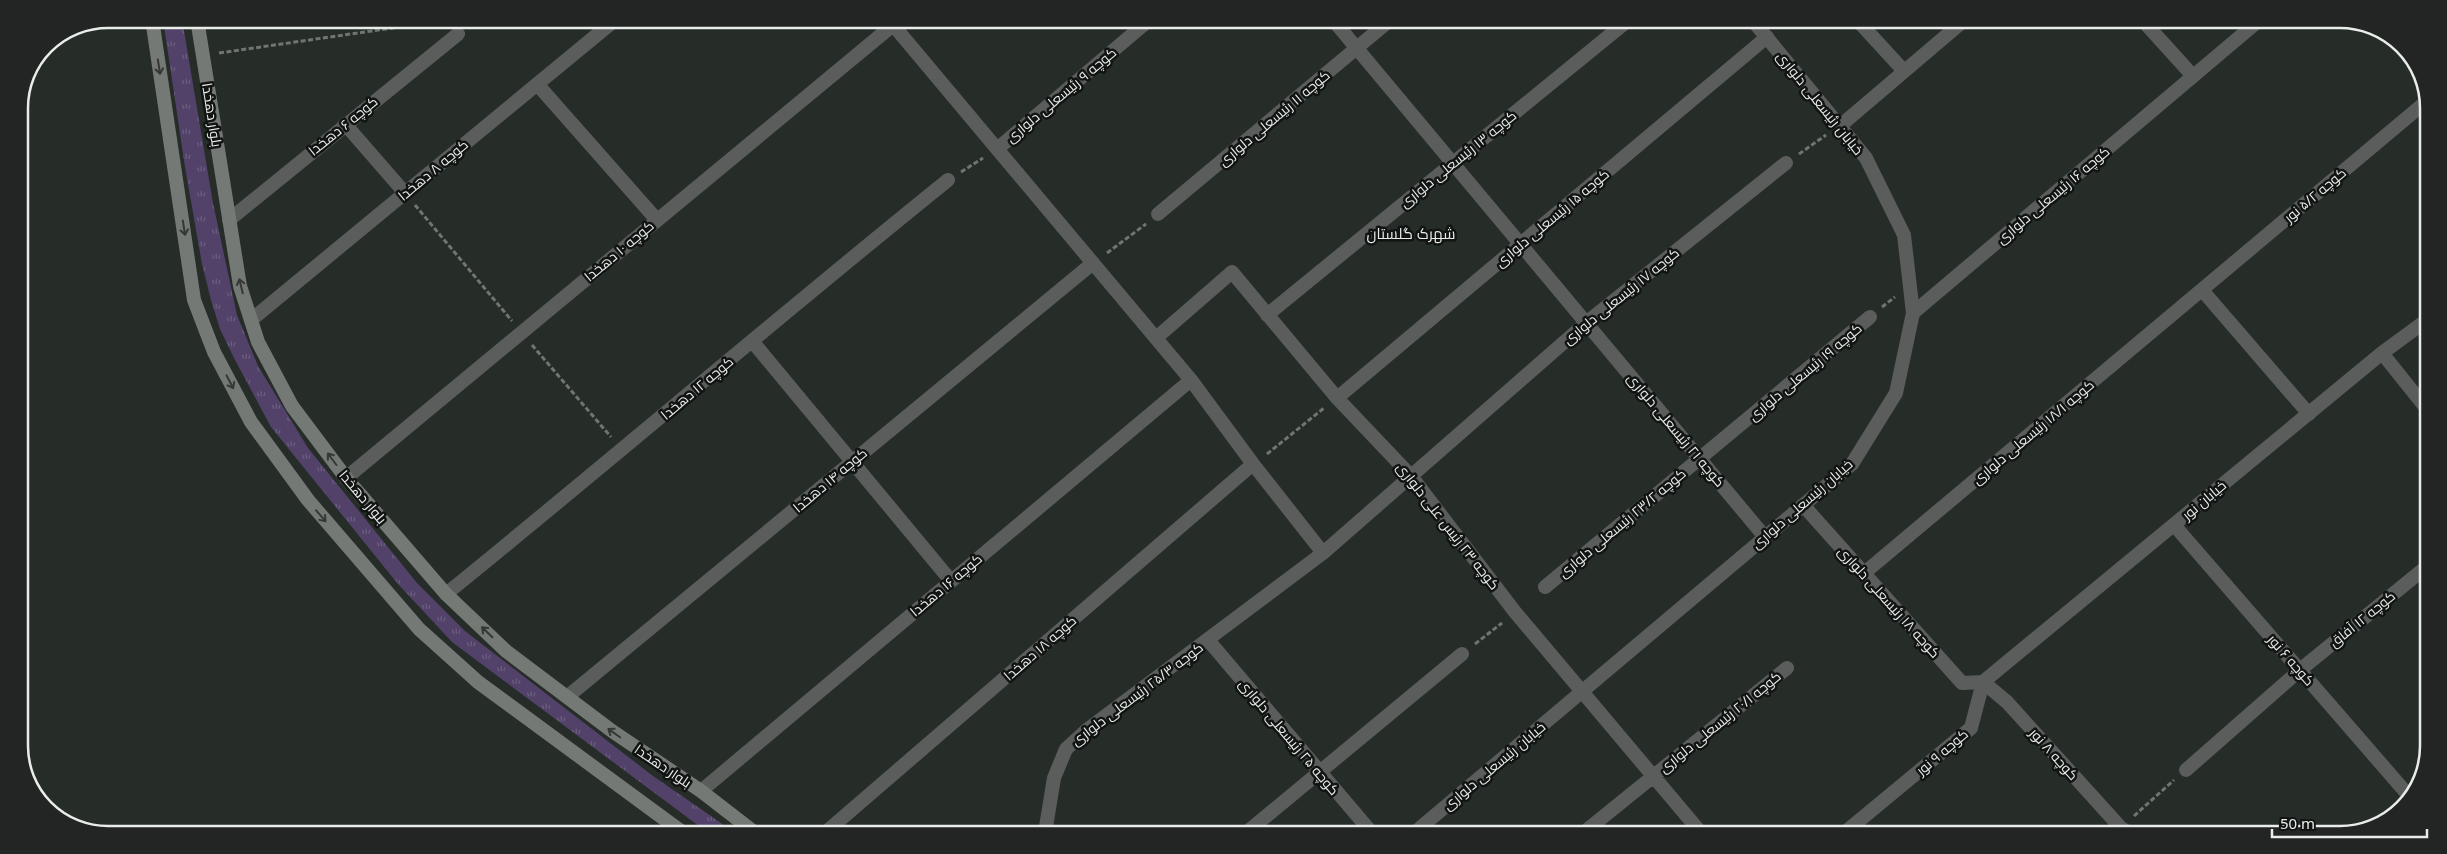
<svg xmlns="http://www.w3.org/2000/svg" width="2447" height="854" font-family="'Noto Sans',Cairo,sans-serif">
<defs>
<pattern id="grass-tufts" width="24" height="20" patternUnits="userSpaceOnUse" patternTransform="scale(1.25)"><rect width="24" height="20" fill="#52426a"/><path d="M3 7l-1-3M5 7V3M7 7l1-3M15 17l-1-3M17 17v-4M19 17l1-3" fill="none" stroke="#6b5e7f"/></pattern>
</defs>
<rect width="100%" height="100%" fill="#262c28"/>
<!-- grass -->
<path fill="url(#grass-tufts)" d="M163,19H182L213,203L237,315L258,366L308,448L417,583L465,631L653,776L734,832H707L452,642L398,584L271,427L234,358L220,329L211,300L202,264L185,167Z"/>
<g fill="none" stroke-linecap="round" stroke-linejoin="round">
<!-- path -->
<path stroke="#707571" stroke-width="3" stroke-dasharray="5 2.5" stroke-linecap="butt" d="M471,24L476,20
M219,53L448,20
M1799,154L1826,135
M961,172L983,158
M415,205L512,321
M1107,253L1146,224
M1882,307L1895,297
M532,345L611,437
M1267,454L1324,408
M1475,644L1502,623
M2134,816L2174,780"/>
<!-- minor -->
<path stroke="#5a5d5b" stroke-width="14" d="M889,20L1191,380L1253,464L1323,553
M1334,21L1765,537
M1859,22L1904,71
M2145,23L2193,76
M537,84L657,220
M345,124L405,193
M1840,126L1961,23
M997,149L1148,21
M1158,214L1389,21
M229,220L458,34
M2202,290L2309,414
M1913,313L2256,23
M1267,315L1626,22
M251,320L615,20
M1156,338L1232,272L1337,398L1411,476L1515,612L1702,834
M752,341L951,581
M1337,398L1767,37
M346,478L893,25
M1803,505L1962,683L1983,682
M2174,525L2409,796
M1863,574L2428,100
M1545,587L1870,317
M446,594C615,457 779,316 948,180
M1208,640L1372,833
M1983,682L2007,702L2121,828L2132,835
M567,697L1093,263
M2186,770L2300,670L2425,568
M701,791L1191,380
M826,832L1253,464
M1045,833L1054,778L1066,749L1088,729L1323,553L1586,323L1786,163
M1246,833L1462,654
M1582,834L1787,668
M1843,834L1971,728L1983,682"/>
<!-- tertiary -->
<path stroke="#5a5d5b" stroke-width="14" d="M71,27L83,24
M2382,353L2426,408
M1983,682L2382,353L2427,320
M1414,833L1852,464L1896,393L1913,313L1904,235L1866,158L1754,22"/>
<!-- secondary -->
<path stroke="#757976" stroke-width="14" d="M152,19L194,300L214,352L251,422L308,500L419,629L478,682L682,832
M197,19L240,286L258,342L292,406L346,478L446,594L506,651L612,731L701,791L754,832"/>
</g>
<!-- one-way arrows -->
<defs><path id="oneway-shaft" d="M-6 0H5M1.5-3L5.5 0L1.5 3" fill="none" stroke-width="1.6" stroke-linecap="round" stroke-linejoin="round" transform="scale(1.25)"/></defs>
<g stroke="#343735">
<use href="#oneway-shaft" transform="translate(159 67) rotate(81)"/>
<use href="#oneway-shaft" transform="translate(184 228) rotate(81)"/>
<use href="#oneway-shaft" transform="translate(241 286) rotate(-104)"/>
<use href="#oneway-shaft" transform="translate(230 382) rotate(62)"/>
<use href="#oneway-shaft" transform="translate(332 459) rotate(-127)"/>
<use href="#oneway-shaft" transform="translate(321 516) rotate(49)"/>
<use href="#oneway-shaft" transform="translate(487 632) rotate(-136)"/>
<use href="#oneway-shaft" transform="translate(614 733) rotate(-145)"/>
</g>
<g text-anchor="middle" stroke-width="5" stroke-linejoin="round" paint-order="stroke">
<!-- street labels -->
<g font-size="14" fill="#e9edea" stroke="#111412">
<text transform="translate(1061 95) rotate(-40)" y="5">کوچه ۹ رئیسعلی دلواری</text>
<text transform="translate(1820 103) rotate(51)" y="5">خیابان رئیسعلی دلواری</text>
<text transform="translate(212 115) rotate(81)" y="5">بلوار دهخدا</text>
<text transform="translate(1274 118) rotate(-40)" y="5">کوچه ۱۱ رئیسعلی دلواری</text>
<text transform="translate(343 126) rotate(-39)" y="5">کوچه ۶ دهخدا</text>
<text transform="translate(1458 159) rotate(-39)" y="5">کوچه ۱۳ رئیسعلی دلواری</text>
<text transform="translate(433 170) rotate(-40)" y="5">کوچه ۸ دهخدا</text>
<text transform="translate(2053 195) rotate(-40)" y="5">کوچه ۱۶ رئیسعلی دلواری</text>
<text transform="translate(2315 195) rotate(-40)" y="5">کوچه ۵/۲ نور</text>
<text transform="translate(1552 218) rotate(-40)" y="5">کوچه ۱۵ رئیسعلی دلواری</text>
<text transform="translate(619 251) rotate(-40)" y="5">کوچه ۱۰ دهخدا</text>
<text transform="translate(1621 296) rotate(-39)" y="5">کوچه ۱۷ رئیسعلی دلواری</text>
<text transform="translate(1805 372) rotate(-40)" y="5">کوچه ۱۹ رئیسعلی دلواری</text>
<text transform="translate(697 388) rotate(-40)" y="5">کوچه ۱۲ دهخدا</text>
<text transform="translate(1676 430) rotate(50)" y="5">کوچه ۲۱ رئیسعلی دلواری</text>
<text transform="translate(2033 432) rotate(-40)" y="5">کوچه ۱۸/۱ رئیسعلی دلواری</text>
<text transform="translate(830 480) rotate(-40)" y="5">کوچه ۱۴ دهخدا</text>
<text transform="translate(363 497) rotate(50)" y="5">بلوار دهخدا</text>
<text transform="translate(2204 500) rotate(-40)" y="5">خیابان نور</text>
<text transform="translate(1802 504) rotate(-41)" y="5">خیابان رئیسعلی دلواری</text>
<text transform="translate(1622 523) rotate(-40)" y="5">کوچه ۲۳/۲ رئیسعلی دلواری</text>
<text transform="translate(1448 526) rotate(52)" y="5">کوچه ۲۳ رئیس علی دلواری</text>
<text transform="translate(946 585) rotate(-40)" y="5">کوچه ۱۶ دهخدا</text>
<text transform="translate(1889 602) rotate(48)" y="5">کوچه ۱۸ رئیسعلی دلواری</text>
<text transform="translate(2362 619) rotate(-39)" y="5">کوچه ۱۲ آفاق</text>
<text transform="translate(1040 648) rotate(-41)" y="5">کوچه ۱۸ دهخدا</text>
<text transform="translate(2291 660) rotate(49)" y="5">کوچه ۶ نور</text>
<text transform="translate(1137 694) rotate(-37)" y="5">کوچه ۲۵/۳ رئیسعلی دلواری</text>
<text transform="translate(1720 722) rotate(-39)" y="5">کوچه ۲۰/۱ رئیسعلی دلواری</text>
<text transform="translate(1289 737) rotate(50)" y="5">کوچه ۲۵ رئیسعلی دلواری</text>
<text transform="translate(1942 752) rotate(-40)" y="5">کوچه ۹ نور</text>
<text transform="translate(2054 754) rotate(48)" y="5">کوچه ۸ نور</text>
<text transform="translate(663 766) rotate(34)" y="5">بلوار دهخدا</text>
<text transform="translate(1494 766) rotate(-40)" y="5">خیابان رئیسعلی دلواری</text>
</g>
<!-- neighbourhood labels -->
<g font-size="15" fill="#e9edea" stroke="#111412">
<text x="1411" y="239">شهرک گلستان</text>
</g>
</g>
<!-- crop -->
<path d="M0 0H2447V854H0ZM108 28H2340A80 80 0 0 1 2420 108V746A80 80 0 0 1 2340 826H108A80 80 0 0 1 28 746V108A80 80 0 0 1 108 28Z" fill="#222523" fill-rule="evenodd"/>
<path fill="none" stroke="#e9edea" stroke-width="2.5" d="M108 28H2340A80 80 0 0 1 2420 108V746A80 80 0 0 1 2340 826H108A80 80 0 0 1 28 746V108A80 80 0 0 1 108 28Z"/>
<!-- scale -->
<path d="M2272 829v8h155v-8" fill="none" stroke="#e9edea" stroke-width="2.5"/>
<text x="2280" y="829" font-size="15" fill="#e9edea" stroke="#111412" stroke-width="4" paint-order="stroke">50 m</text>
</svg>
